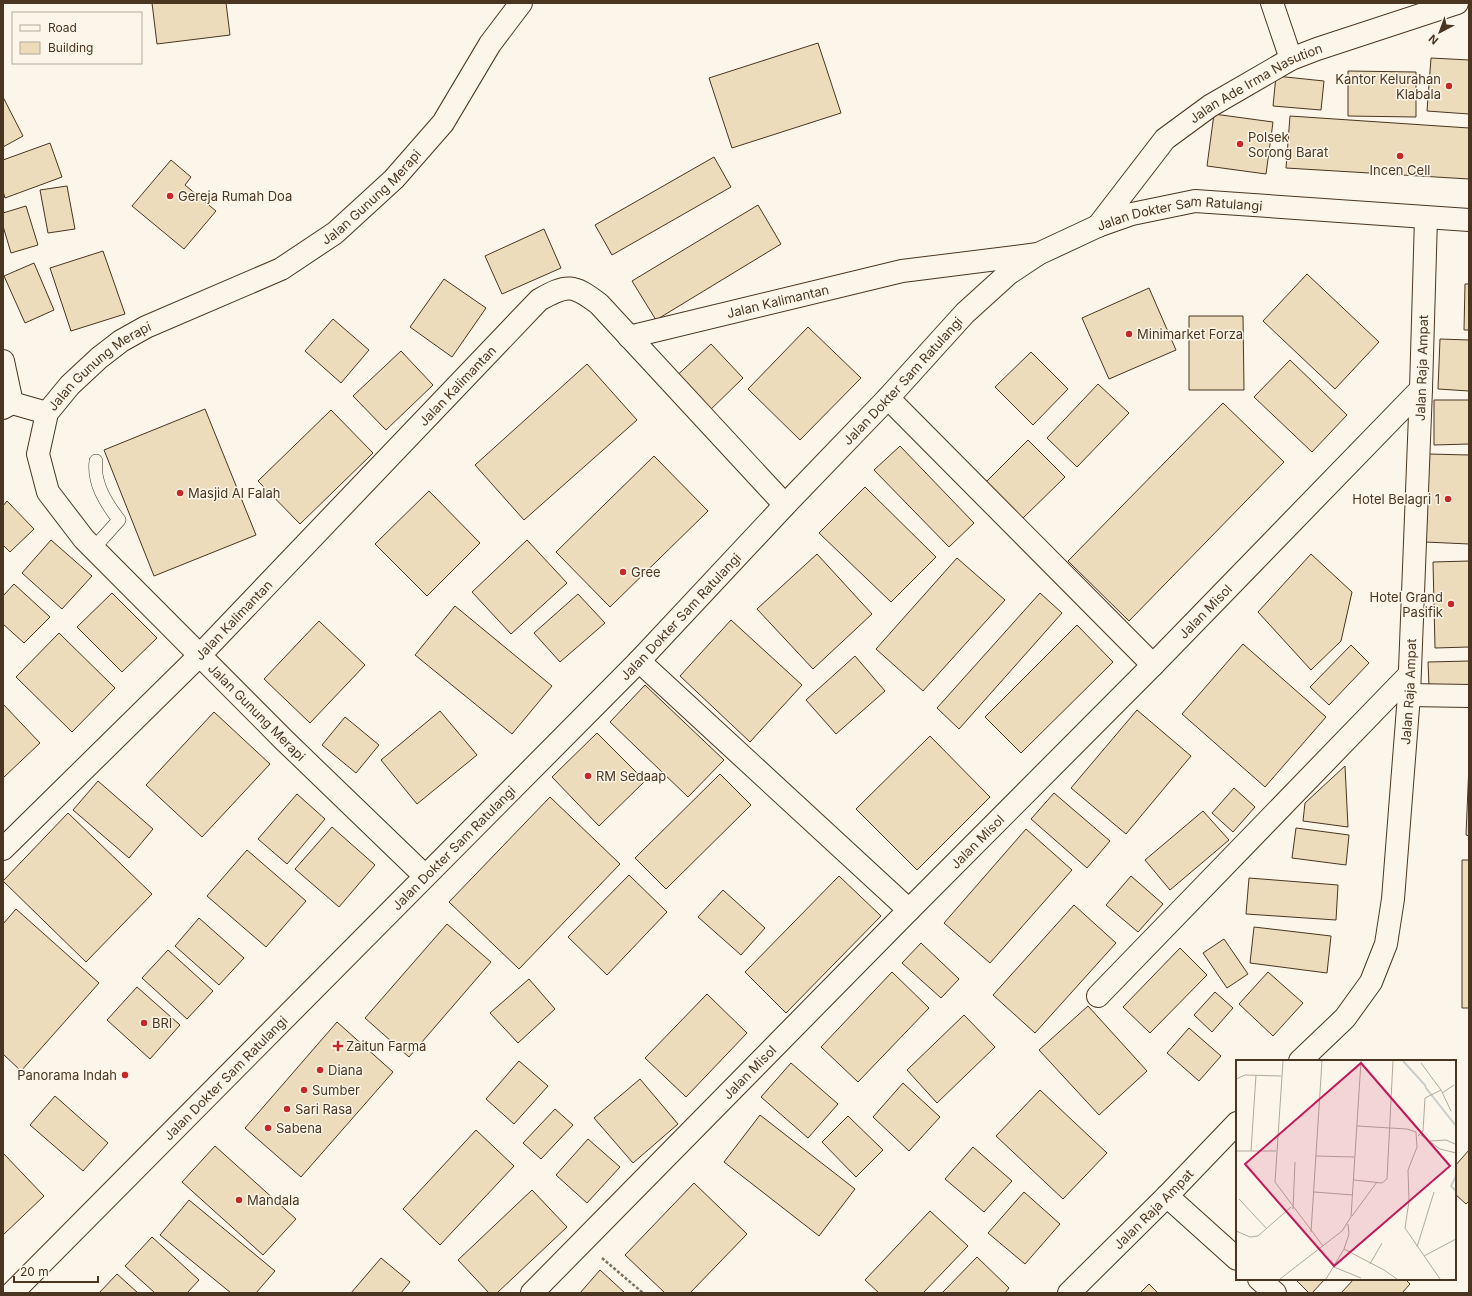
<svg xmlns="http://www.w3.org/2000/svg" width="1472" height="1296" font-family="Inter,sans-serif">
<rect width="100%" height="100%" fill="#fbf6e9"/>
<!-- building -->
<path fill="#ecdcbc" stroke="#4a3520" d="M152,3H226L230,35L157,44Z
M818,43L841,113L732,148L709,78Z
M1431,58L1469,60V114L1427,111Z
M1348,71L1416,72V117L1348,116Z
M1276,76L1324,81L1321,110L1273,106Z
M3,97L23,136L3,147Z
M1214,114L1273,122L1266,174L1207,166Z
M1290,116L1469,128V179L1286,168Z
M50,143L62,177L5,198L3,191V160Z
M714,157L731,187L612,255L595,225Z
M171,160L191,177L185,185L216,211L184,249L132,206Z
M67,186L75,229L48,233L40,190Z
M758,205L781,244L656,320L632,281Z
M26,206L38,245L11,253L3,226V213Z
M544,229L561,268L502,294L485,256Z
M103,251L125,314L71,331L50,268Z
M34,263L54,310L25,323L4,276Z
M1307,274L1379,342L1335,389L1263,321Z
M444,279L486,308L452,357L410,327Z
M1465,284H1469V330H1464Z
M1149,288L1176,350L1109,379L1082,318Z
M1189,316H1243L1244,390H1189Z
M333,319L369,350L341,383L305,351Z
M808,327L861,378L800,440L748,389Z
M1440,339L1469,340V391L1438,389Z
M711,344L743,378L704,416L671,381Z
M401,351L433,385L386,430L353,396Z
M1031,352L1068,389L1033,425L995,387Z
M1290,360L1347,415L1312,452L1254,397Z
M587,364L637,420L524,520L475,465Z
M1098,384L1129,413L1077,467L1047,438Z
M1434,400H1469V444L1434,445Z
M1223,403L1284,462L1129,621L1068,561Z
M205,409L256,535L154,576L104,450Z
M331,410L373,453L300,524L258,481Z
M1028,440L1065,477L1022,519L986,482Z
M900,446L974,523L949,547L874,470Z
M1428,454L1469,455V544L1425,542Z
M654,456L708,511L610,607L556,552Z
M865,487L936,557L891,602L819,533Z
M429,491L480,543L427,596L375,544Z
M7,501L34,529L10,552L3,545V506Z
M51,540L92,576L62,609L22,573Z
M527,540L567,583L511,634L472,592Z
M817,554L872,614L813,669L757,609Z
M1311,554L1352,592L1341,641L1311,670L1258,612Z
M957,558L1005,600L923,691L876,649Z
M1469,561V647L1435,648L1433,562Z
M14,584L50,617L24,643L3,624V596Z
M112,593L157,638L122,672L77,627Z
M1040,593L1062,613L959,729L937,708Z
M578,594L605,623L560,662L534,633Z
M455,606L552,686L512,734L415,655Z
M731,620L802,685L750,742L680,676Z
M319,621L365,665L310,723L264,679Z
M1077,625L1113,662L1021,753L985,717Z
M59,633L115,688L72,732L16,677Z
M1243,644L1326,717L1265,787L1182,714Z
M1351,645L1369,663L1329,705L1310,687Z
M855,656L885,691L836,734L806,700Z
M1469,661V685L1429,686L1428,662Z
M645,685L724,760L688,797L610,722Z
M3,704L40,743L3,778Z
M1137,710L1191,756L1126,834L1071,788Z
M440,711L477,755L417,804L381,760Z
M214,712L270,764L202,837L146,785Z
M345,717L379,745L356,773L322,745Z
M597,733L645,781L599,826L552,777Z
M930,736L990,797L917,870L856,809Z
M1469,764V836L1466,835Z
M1345,766L1348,827L1303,821L1305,803Z
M720,774L751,805L666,889L635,858Z
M98,781L153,829L129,858L73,810Z
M1234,788L1255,807L1233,832L1212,813Z
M1054,793L1110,841L1087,868L1031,819Z
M297,794L325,819L287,864L258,839Z
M550,797L620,864L519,969L449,902Z
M1203,811L1229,840L1170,890L1145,860Z
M68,813L152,894L86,962L3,881Z
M332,827L375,865L339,907L295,869Z
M1296,828L1349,835L1346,865L1292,858Z
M1026,829L1072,870L990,963L944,923Z
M247,850L306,901L266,947L207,896Z
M1462,860H1469V1008H1462Z
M629,875L667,912L607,975L568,937Z
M839,876L881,916L786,1013L745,972Z
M1131,876L1163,904L1138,932L1106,905Z
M1249,878L1338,885L1336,920L1246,914Z
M723,890L765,928L741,955L698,917Z
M1074,905L1116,943L1035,1033L993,995Z
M16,909L99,983L21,1071L3,1054V924Z
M199,918L244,958L219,985L175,946Z
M447,924L491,962L409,1057L365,1018Z
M1254,927L1331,936L1327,973L1250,963Z
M1224,939L1248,974L1227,988L1203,953Z
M921,943L959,979L941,998L902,963Z
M1180,948L1207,975L1150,1033L1123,1007Z
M168,950L213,991L187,1019L142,978Z
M892,972L929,1008L858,1082L821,1047Z
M1268,972L1303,1003L1273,1036L1239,1004Z
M529,979L555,1009L518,1043L490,1013Z
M137,987L180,1025L150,1059L107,1020Z
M1215,992L1233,1008L1212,1032L1194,1015Z
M707,994L747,1033L686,1097L645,1058Z
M1088,1006L1147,1071L1099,1115L1039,1050Z
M964,1015L995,1047L937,1103L907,1070Z
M337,1022L393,1072L301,1177L245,1128Z
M1189,1028L1221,1056L1199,1081L1167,1053Z
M519,1061L548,1086L514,1124L486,1099Z
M791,1063L838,1104L808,1138L761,1097Z
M640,1079L678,1124L633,1163L594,1118Z
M903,1083L940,1117L909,1151L873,1117Z
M1040,1090L1107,1153L1063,1199L996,1136Z
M55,1096L108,1143L83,1171L30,1125Z
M555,1109L573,1125L541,1159L523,1143Z
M760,1115L855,1189L819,1236L724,1162Z
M848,1116L883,1150L856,1177L822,1142Z
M476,1130L514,1166L440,1245L403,1209Z
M588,1139L620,1167L587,1203L556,1175Z
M215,1146L296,1219L263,1255L182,1182Z
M973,1147L1012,1181L984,1212L945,1179Z
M1469,1150V1201L1466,1204L1455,1194V1166Z
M3,1153L44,1196L3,1235Z
M694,1183L747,1234L690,1293H665L625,1255Z
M532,1190L567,1227L497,1293H489L458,1260Z
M1024,1192L1060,1224L1025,1264L988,1233Z
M189,1200L275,1271L256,1293H231L160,1235Z
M930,1211L968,1246L923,1293H879L865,1280Z
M152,1237L199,1280L187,1293H155L125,1266Z
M977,1257L1009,1288L1005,1293H942Z
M381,1258L410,1282L401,1293H351Z
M600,1270L625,1293H580Z
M117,1274L138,1293H99Z
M1295,1279H1325L1312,1293H1309Z
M1354,1279H1405L1410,1284L1402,1293H1341Z
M1149,1284L1158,1293H1140Z"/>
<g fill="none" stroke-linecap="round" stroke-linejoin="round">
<!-- lane casing -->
<g stroke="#4a3520" stroke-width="14">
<path id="lane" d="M93,549L119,520C106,503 93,483 96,461"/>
</g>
<!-- street casing -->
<g stroke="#4a3520" stroke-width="24">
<g id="street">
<path d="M1272,3L1291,59"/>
<path id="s1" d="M1098,226L1165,139L1210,106L1291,59L1317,49L1457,3"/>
<path id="s2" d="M629,337L902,271L1038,254"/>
<path d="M3,361L12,403"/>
<path d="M888,398L1153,665"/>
<path d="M3,408L12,403L47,413"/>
<path d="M639,661L909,910"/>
<path d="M1409,695L1469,696"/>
<path id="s3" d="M3,849L200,655L539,300C567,284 573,284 599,304L785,505"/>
<path id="s4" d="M425,876L284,740L84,539L48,492L38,454L47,413L70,385L99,358L121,341L146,327L281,269L335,233L394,179L443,123L490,44L521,3"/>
<path d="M1098,996L1409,675"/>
<path id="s5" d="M1300,1061L1345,1018L1371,982L1386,944L1393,899L1409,695L1421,389L1426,218"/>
<path d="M1167,1196L1237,1259"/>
<path d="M1259,1279L1275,1293"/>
<path id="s6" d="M532,1293L909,910L1153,665L1421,389"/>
<path id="s7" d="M1069,1293L1167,1196L1237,1123"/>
</g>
</g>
<!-- secondary casing -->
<g stroke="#4a3520" stroke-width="24">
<g id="secondary">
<path id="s8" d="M12,1293L639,661L785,505L888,398L965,313L1008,274L1038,254L1098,226L1132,214L1195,201L1469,220"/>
</g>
</g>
<!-- path -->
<path stroke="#7f6f5c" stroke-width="2.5" stroke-dasharray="3 2" stroke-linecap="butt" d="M602,1258L643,1293"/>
<!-- lane -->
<use href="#lane" stroke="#fbf6e9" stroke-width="13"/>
<!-- street -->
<use href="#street" stroke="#fbf6e9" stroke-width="22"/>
<!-- secondary -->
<use href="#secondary" stroke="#fbf6e9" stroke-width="22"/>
</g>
<!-- markers -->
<g fill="#c62828" stroke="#fbf6e9" stroke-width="1.5">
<circle cx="1449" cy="86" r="4"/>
<circle cx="1240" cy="144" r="4"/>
<circle cx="1400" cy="156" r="4"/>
<circle cx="170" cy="196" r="4"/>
<circle cx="1129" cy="334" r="4"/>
<circle cx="180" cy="493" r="4"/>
<circle cx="1448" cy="499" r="4"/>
<circle cx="623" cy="572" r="4"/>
<circle cx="1451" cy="604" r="4"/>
<circle cx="588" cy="776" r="4"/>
<circle cx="144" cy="1023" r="4"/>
<path d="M336 1040h4v4h4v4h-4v4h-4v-4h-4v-4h4z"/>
<circle cx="320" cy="1070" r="4"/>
<circle cx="125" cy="1075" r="4"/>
<circle cx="304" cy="1090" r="4"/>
<circle cx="287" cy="1109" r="4"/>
<circle cx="268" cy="1128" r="4"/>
<circle cx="239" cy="1200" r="4"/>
</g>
<g text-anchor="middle" stroke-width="3" stroke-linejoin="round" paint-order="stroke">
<!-- poi labels -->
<g font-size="13" fill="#4a3520" stroke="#fbf6e9" text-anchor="start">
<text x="1441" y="84" text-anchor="end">Kantor Kelurahan<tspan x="1441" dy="15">Klabala</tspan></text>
<text x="1248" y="142">Polsek<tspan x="1248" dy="15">Sorong Barat</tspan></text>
<text x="1400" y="175" text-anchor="middle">Incen Cell</text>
<text x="178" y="201">Gereja Rumah Doa</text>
<text x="1137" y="339">Minimarket Forza</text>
<text x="188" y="498">Masjid Al Falah</text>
<text x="1440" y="504" text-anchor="end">Hotel Belagri 1</text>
<text x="631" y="577">Gree</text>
<text x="1443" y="602" text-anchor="end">Hotel Grand<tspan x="1443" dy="15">Pasifik</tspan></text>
<text x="596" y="781">RM Sedaap</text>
<text x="152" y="1028">BRI</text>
<text x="346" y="1051">Zaitun Farma</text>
<text x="328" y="1075">Diana</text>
<text x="117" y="1080" text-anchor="end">Panorama Indah</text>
<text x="312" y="1095">Sumber</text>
<text x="295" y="1114">Sari Rasa</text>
<text x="276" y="1133">Sabena</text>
<text x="247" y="1205">Mandala</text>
</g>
<!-- street labels -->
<g font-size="13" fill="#4a3520" stroke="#fbf6e9">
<text dy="5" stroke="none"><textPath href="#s1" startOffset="217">Jalan Ade Irma Nasution</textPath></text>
<text dy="5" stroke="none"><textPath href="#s4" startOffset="1015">Jalan Gunung Merapi</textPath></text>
<text dy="5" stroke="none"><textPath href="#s8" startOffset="1611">Jalan Dokter Sam Ratulangi</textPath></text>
<text dy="5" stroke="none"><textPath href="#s2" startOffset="153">Jalan Kalimantan</textPath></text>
<text dy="5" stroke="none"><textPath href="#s5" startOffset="725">Jalan Raja Ampat</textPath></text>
<text dy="5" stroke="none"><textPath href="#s4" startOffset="691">Jalan Gunung Merapi</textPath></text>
<text dy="5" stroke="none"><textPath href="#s8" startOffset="1275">Jalan Dokter Sam Ratulangi</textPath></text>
<text dy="5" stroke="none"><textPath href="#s3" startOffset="649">Jalan Kalimantan</textPath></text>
<text dy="5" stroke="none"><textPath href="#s6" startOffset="958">Jalan Misol</textPath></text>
<text dy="5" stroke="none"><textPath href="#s8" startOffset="951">Jalan Dokter Sam Ratulangi</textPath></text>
<text dy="5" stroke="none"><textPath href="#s3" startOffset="325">Jalan Kalimantan</textPath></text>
<text dy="5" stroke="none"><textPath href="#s5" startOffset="401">Jalan Raja Ampat</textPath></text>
<text transform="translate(257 712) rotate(45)" y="5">Jalan Gunung Merapi</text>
<text dy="5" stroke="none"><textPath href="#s6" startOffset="634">Jalan Misol</textPath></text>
<text dy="5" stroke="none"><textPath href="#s8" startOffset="627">Jalan Dokter Sam Ratulangi</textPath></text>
<text dy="5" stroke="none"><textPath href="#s6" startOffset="310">Jalan Misol</textPath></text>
<text dy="5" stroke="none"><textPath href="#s8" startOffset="303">Jalan Dokter Sam Ratulangi</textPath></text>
<text dy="5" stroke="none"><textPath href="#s7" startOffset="119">Jalan Raja Ampat</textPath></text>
</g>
</g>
<!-- overview -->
<g transform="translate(1236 1060)">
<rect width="220" height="220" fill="#fbf6e9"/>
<path fill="none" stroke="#c9cecd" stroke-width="2" d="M167,1L189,25L190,28L220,66M220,116L215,126L220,131"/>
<path fill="none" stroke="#b4a999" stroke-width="1" d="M47,1L39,122L87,186M185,3L205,30M0,19L9,15L45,16M206,33L218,25M121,66L171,69L180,72L181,87L172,110L173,141L169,168L204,219M185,75L204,89L220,93M182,76L187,71L189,38L205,30L215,51M194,81L210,80L219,84M0,91H40M15,91L20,15M80,96L118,97M118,120L146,123L151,119L157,1M78,132L117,135M3,139L30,168M57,149L59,102M116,156L141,122M0,171L14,177L22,176L55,147M75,172L86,1M181,187L198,132M108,189L148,210L161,219M188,196L220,179M134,204L146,183M98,207L125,218M44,219L106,171L115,157L125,1M90,219L108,189L113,174L112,164"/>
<path fill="#c2185b" fill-opacity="0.15" stroke="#c2185b" stroke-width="2" d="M125,3L214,106L98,206L9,104Z"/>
<rect width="220" height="220" fill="none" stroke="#4a3520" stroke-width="2"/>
</g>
<!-- border -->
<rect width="1472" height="1296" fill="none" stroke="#4a3520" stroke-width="8"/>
<!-- legend -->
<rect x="12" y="12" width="130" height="52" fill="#fbf6e9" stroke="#b4a999"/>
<rect x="20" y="25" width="20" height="6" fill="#fbf6e9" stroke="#b4a999"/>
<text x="48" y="32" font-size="12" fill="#4a3520">Road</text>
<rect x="20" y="42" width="20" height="12" fill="#ecdcbc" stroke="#b4a999"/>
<text x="48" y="52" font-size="12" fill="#4a3520">Building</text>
<!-- north arrow -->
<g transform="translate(1440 32) rotate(221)" stroke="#fbf6e9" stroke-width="3" paint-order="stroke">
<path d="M0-3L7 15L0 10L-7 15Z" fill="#4a3520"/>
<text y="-6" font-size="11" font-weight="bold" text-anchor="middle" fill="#4a3520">N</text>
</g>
<!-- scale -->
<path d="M14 1276v6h84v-6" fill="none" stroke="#4a3520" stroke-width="2"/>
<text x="20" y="1276" font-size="12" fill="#4a3520" stroke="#fbf6e9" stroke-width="3" paint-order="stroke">20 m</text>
</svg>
